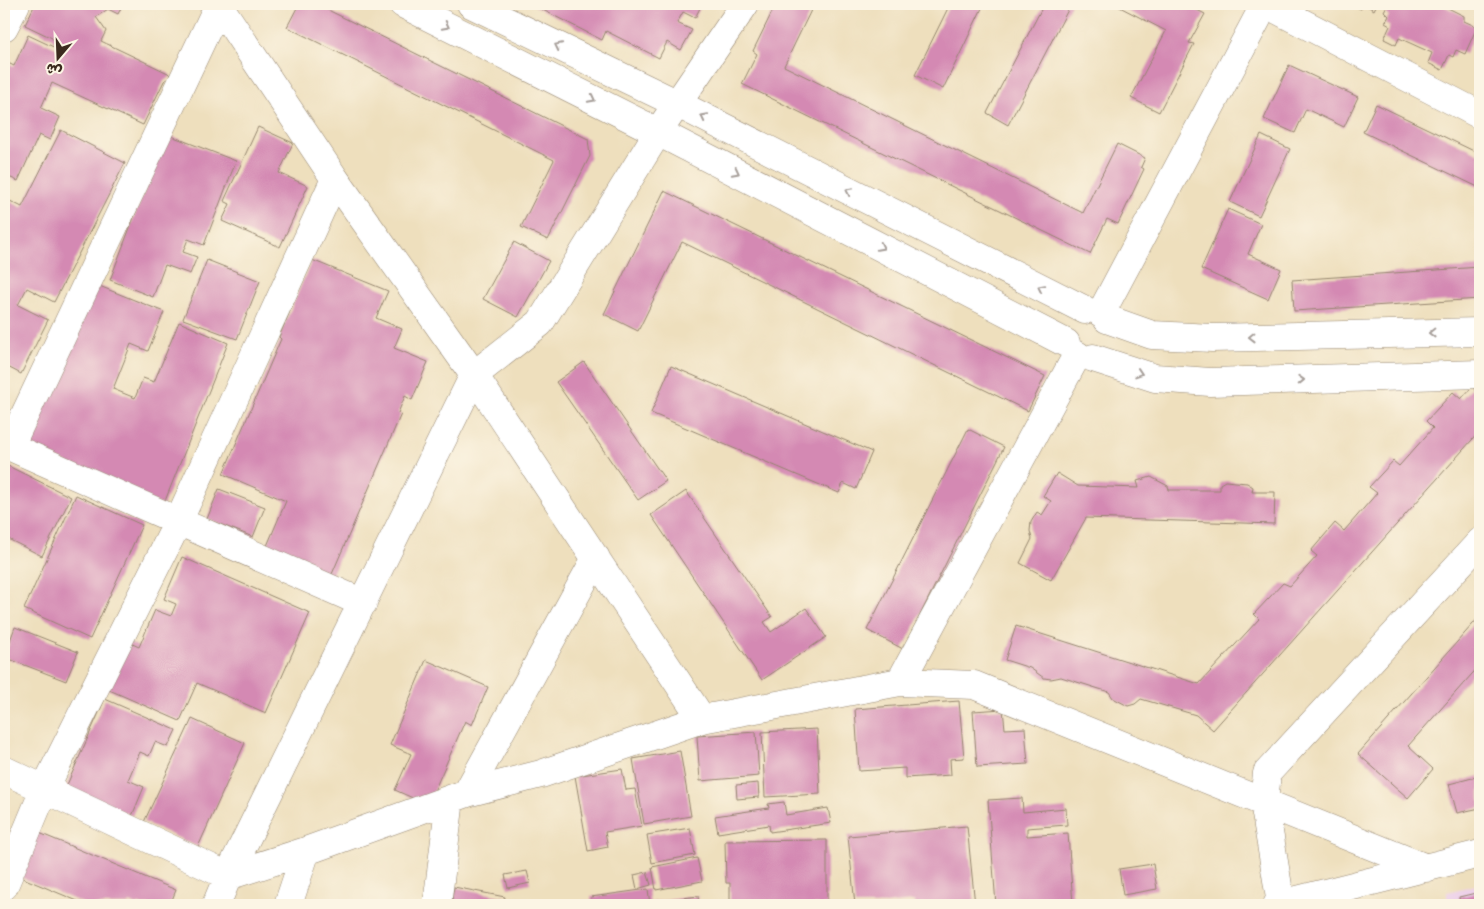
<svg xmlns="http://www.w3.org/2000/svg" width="1484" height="909" font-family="Caveat,'Playpen Sans Arabic',sans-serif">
<rect width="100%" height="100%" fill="#fcf5e5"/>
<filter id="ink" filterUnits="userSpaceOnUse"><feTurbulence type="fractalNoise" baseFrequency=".02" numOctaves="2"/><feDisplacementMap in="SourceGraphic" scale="10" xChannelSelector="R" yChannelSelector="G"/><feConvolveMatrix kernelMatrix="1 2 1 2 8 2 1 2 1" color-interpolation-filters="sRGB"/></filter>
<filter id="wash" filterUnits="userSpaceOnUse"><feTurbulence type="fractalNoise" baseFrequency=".0096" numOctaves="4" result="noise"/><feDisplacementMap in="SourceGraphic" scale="20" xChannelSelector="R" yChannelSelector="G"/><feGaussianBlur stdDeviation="1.12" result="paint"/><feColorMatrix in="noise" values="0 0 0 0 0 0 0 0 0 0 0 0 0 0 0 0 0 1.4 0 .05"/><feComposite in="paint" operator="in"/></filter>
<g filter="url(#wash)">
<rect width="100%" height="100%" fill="#eedfbd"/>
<!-- built -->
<path fill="#edd1e9" d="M1480,884V905H1447V892Z"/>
<g id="blocks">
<!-- building -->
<path fill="#d489b3" d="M35,4H123L118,14L108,9L96,17L106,31L101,41L168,73L171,76L164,81L143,125L52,83L41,108L60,117L50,140L39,135L18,181L4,175V61L14,66L28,35L60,50L52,38L25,25Z
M299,4H316L588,139L590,156L548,240L521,227L554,160L287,27Z
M531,4H617L624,7L625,4H640L646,6L647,4H702L695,18L683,12L677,23L692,30L681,50L667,42L659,58L606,31L602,40Z
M776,4H814L784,66L1083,213L1117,144L1145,158L1141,167L1144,169L1118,224L1107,219L1090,254L742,84L757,54L753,51Z
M950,4H984L943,89L915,75Z
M1044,4H1071L1008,125L987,113Z
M1114,4H1185L1205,14L1189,43L1194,44L1159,112L1131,98L1166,31Z
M1349,4H1377L1374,10L1364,4L1361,9Z
M1388,4H1440L1464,16V21L1477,27L1465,54L1456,50L1453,57L1449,55L1442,70L1428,63L1432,53L1399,38L1396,45L1384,39L1390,26L1385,23L1389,16L1384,11Z
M1289,65L1358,97L1344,127L1306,109L1295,133L1264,119Z
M1376,104L1480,154V188L1363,132Z
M258,127L293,143L279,173L308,186L280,247L222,221L230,204L224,201Z
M61,130L125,163L54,302L27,288L18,305L48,320L21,374L4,365V198L22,207Z
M166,134L236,161L204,245L188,239L183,252L197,257L190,274L165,265L153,297L110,280Z
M1261,135L1290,149L1259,216L1230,202Z
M664,191L1045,376L1028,411L682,242L638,331L604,314Z
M1228,209L1261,224L1248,254L1281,269L1268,299L1201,269Z
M514,242L549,261L518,317L483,299Z
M207,260L260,281L237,339L183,319Z
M312,260L388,291L376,318L402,329L394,348L428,362L412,400L405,396L398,413L401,414L329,581L264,553L286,501L223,474L281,339L279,337Z
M1480,267V299L1294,311L1292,280Z
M92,283L164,312L148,351L131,344L113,389L135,398L143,378L154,382L179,322L228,343L163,506L26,445Z
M584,362L666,481L638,500L556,382Z
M671,366L872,452L856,489L843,483L839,493L651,413Z
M1472,387L1480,394V431L1213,730L1196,715L1141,699L1135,704L1128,706L1113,698L1109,692L1061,677L1051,679L1044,678L1030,668L1005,660L1016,626L1199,684L1259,619L1254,614L1283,583L1290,586L1317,556L1311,551L1335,523L1344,531L1377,493L1369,487L1393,461L1399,466L1433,428L1426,421L1453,392L1461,399Z
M968,429L1004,447L903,649L867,630Z
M4,464L71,497L42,556L4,537Z
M1057,473L1078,486L1139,488L1137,481L1151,477L1168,486L1169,490H1220V484L1225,481L1247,483L1253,487L1252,492H1275L1274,524L1086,518L1051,580L1020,563L1032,539L1030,531L1031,522L1037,512L1042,515L1051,501L1043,496Z
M219,489L265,507L253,537L207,519Z
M686,491L772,617L764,622L771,632L806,608L826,637L762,680L651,515Z
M76,495L142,525L90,639L24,609Z
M182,557L310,613L266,713L197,683L180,721L107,689L128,642L139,647L155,610L171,616L176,604L164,599Z
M1480,616V665L1408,746L1433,769L1408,798L1358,754Z
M15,627L78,652L66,681L4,657Z
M426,660L488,687L472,725L465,721L428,805L395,790L411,754L390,745Z
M105,699L176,730L168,747L155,742L149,756L140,752L128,780L144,787L132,816L66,787Z
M959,701L964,758L950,759L951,775L905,778V768L859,771L855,709Z
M1003,709L1005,729L1025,728L1028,764L977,767L973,711Z
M192,719L245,743L198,847L144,822Z
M817,729L820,794L765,797L762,732Z
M756,732L759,776L700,781L697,736Z
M680,751L691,816L644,824L633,759Z
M622,769L626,790L635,789L642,826L605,832L608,847L588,851L575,776Z
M1480,776V808L1457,813L1449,784Z
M758,783L759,797L737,799L736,785Z
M1022,798L1023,812L1066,808L1067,825L1027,828V836L1068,833L1073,905H996L988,800Z
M784,802L786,815L828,808L831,823L770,832L769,825L718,833L715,816L769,808L768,804Z
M967,826L975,905H915V901L876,905H855L848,836Z
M690,828L695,855L652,863L647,835Z
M37,832L176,890L170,905H137L130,902L129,905H87L18,876Z
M827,840V905H730V883H726L725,841Z
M697,858L702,881L656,890L652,867Z
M1153,864L1157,889L1123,895L1119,869Z
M527,871L530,883L508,888L505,875Z
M647,872L651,885L637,889L634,875Z
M454,887L505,897L503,905H451Z
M648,889L650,905H592L591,897Z
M1480,892V905H1460L1459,897Z
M698,896L699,905H653V902Z"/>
</g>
</g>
<g filter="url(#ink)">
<use href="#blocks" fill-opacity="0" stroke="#94846e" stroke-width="1"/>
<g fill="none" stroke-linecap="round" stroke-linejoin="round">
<!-- minor casing -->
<g stroke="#94846e" stroke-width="29">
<path id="minor" d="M218,4L335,179L474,375L702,719
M403,4L658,132L1066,343
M471,4L678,104L1085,310
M1266,4L1480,115
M4,27L16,4
M1101,313L1265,4
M1107,319L1152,335L1212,338L1480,332
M1093,358L1155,378L1210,382L1480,374
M4,444L363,603
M10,446L219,4
M900,682L1077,355
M4,770L228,876L306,851L467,793L541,774L702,719L900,682L974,685L1426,868
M467,793L596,558
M4,886L44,790L178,522L335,179
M1281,904L1264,802L1267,773L1480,542
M216,905L228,876L474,375L540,323L658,132L745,4
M288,905L306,851
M437,905L450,799
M1277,905L1480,854"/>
</g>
<!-- minor -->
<use href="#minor" stroke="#fff" stroke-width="28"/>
</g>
<!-- one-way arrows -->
<defs><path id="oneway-chevron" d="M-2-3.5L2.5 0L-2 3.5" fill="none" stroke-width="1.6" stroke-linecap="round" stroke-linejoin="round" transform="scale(1.25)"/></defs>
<g stroke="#a79f9a">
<use href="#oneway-chevron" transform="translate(446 26) rotate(27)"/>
<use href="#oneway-chevron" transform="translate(558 46) rotate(-154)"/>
<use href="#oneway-chevron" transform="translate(592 99) rotate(27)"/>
<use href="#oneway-chevron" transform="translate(704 117) rotate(-153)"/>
<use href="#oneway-chevron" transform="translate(736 172) rotate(27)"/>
<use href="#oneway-chevron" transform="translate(849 191) rotate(-153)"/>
<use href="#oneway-chevron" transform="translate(881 247) rotate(27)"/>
<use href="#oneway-chevron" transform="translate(1041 288) rotate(-153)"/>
<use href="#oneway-chevron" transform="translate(1432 333) rotate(179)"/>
<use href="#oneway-chevron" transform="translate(1252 337) rotate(179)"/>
<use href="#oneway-chevron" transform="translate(1139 373) rotate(18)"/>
<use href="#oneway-chevron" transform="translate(1301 380) rotate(-2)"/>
</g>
</g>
<!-- margin -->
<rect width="1484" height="909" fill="none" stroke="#fcf5e5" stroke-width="20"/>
<!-- north arrow -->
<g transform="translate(58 58) rotate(199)" stroke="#fcf5e5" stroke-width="4" paint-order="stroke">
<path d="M0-4L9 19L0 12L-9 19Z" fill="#3b2a1e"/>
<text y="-8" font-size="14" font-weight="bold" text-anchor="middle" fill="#3b2a1e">ش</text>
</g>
</svg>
